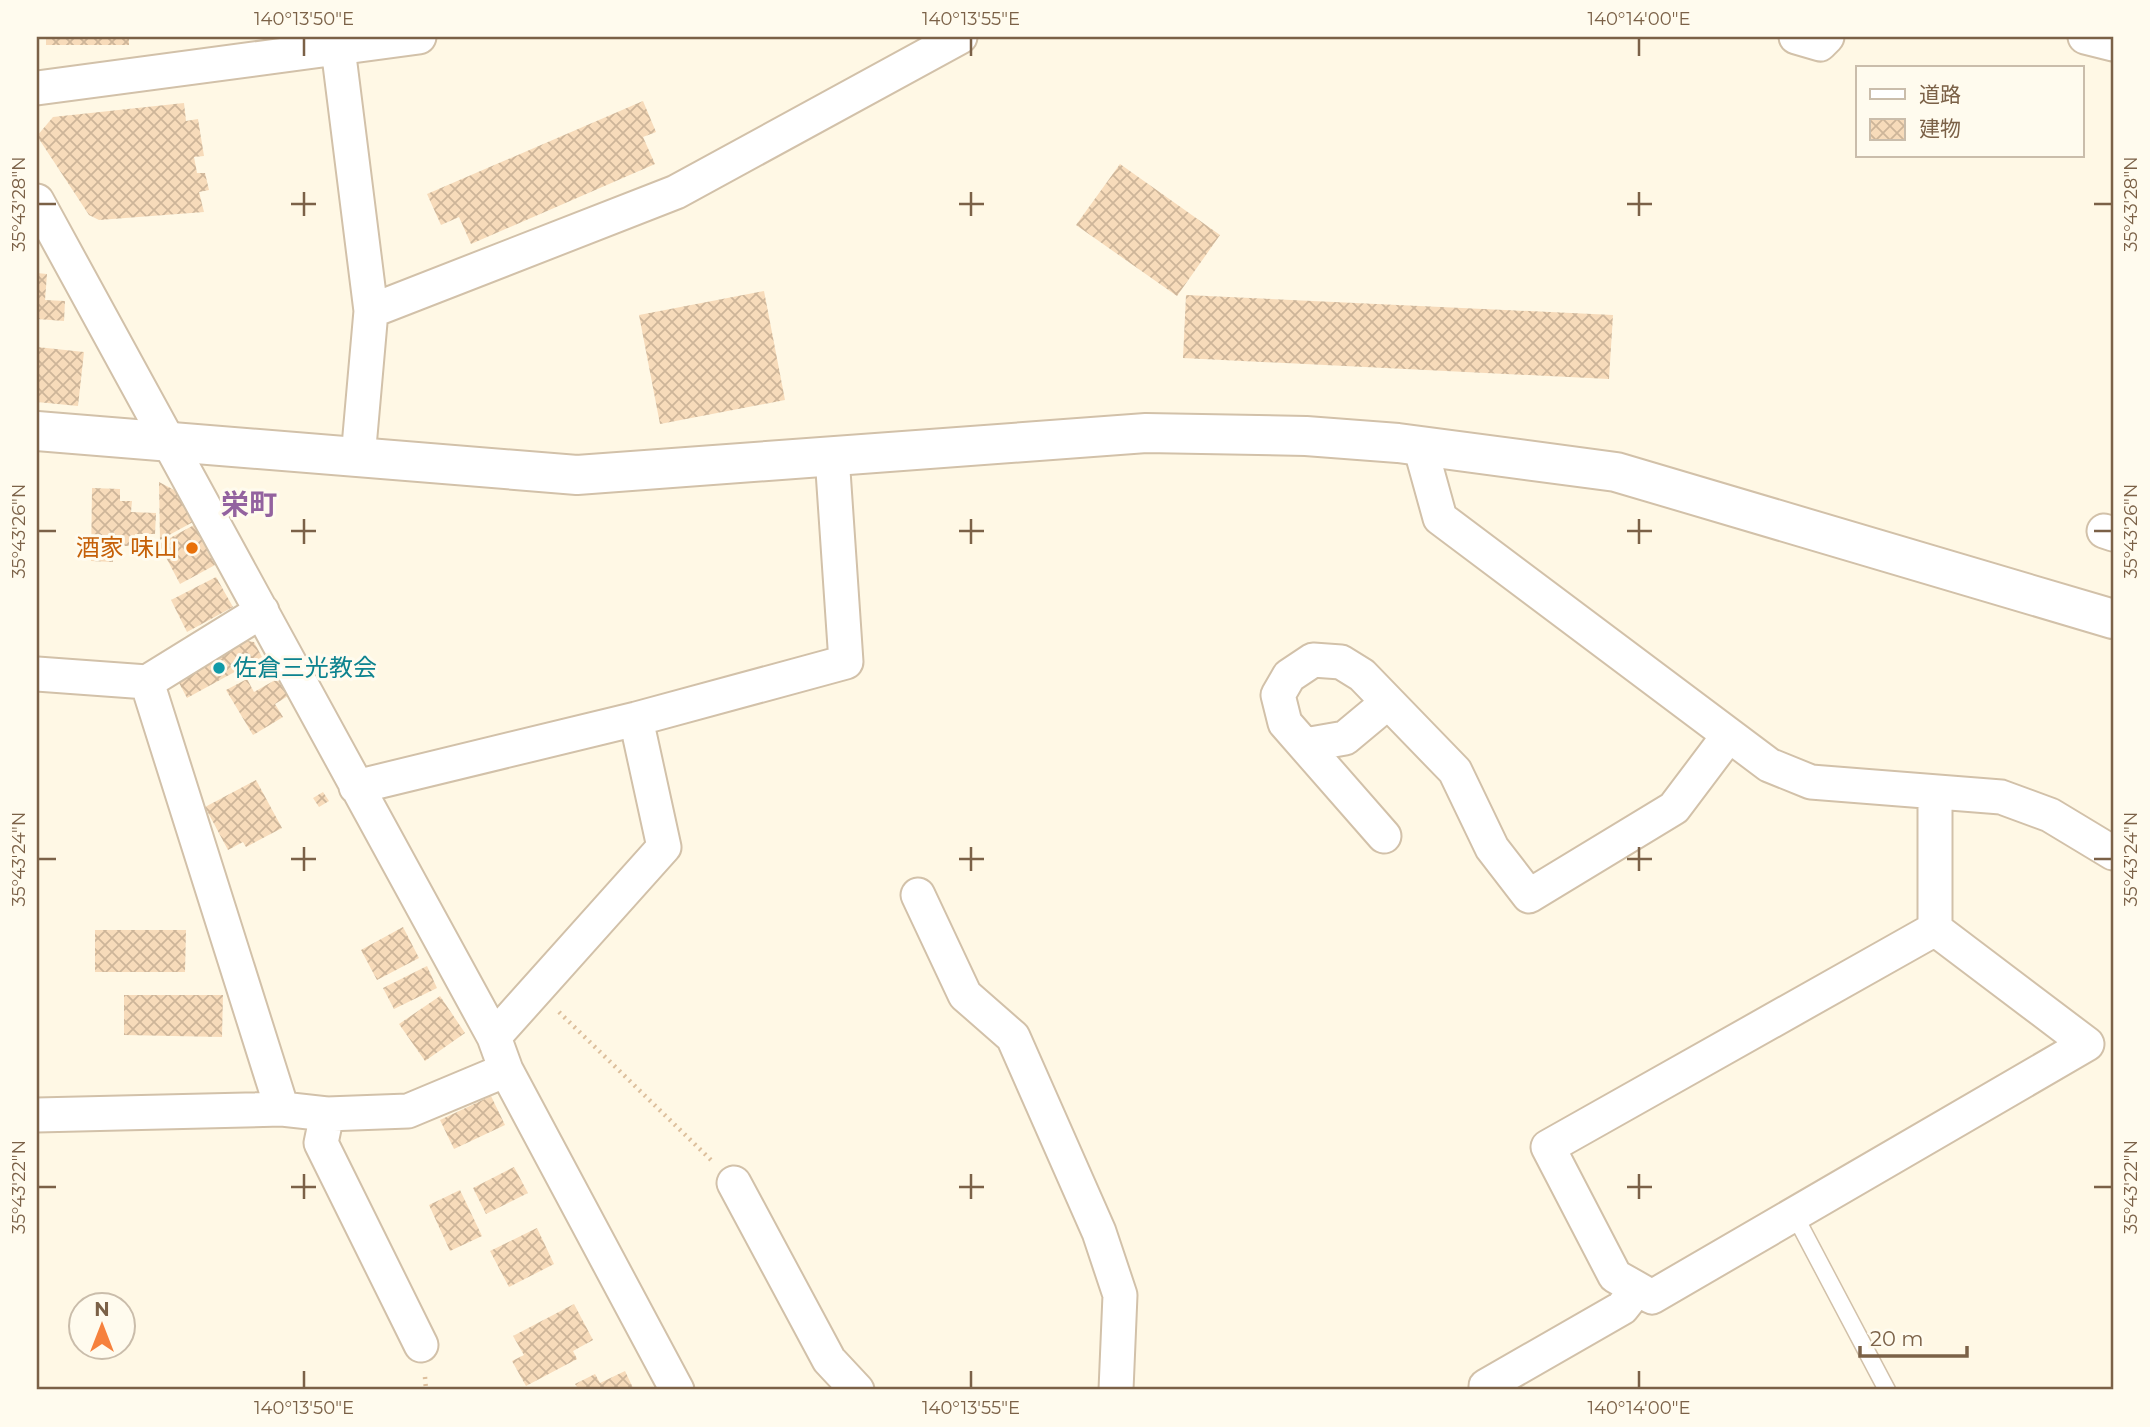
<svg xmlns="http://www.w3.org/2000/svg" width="2150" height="1427" font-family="Montserrat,'Noto Sans JP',sans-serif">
<defs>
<pattern id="building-cross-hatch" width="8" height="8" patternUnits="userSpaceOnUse" patternTransform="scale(1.75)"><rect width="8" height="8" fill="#f7dbba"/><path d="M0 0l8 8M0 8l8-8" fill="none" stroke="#cdb599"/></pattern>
</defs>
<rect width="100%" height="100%" fill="#fff8e5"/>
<!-- building -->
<path fill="url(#building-cross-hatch)" d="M46,37H129V45H46Z
M643,101L656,132L643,137L655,164L471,244L459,217L441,225L427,194Z
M184,103L186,121L198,119L204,156L194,157L197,173H205L209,190L199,192L204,212L99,220L89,215L37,136L53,117Z
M1120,164L1220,235L1177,296L1076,225Z
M37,273L47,274L45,300L65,301L64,321L37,319Z
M764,291L785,400L660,424L639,315Z
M1186,295L1613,315L1609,379L1183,358Z
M37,347L84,352L78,406L37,402Z
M159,482L180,493L193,522L160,540Z
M92,488L120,489V501H132L131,512L156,513L155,534H135V546H113V562L91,561Z
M194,525L215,565L180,584L159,544Z
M216,577L233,607L187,632L171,600Z
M241,640L254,642L262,657L187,698L177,679Z
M247,679L254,692L277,679L288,696L275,704L283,717L253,735L226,690Z
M256,780L282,828L246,847L243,842L228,850L205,807Z
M323,792L329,801L319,807L313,798Z
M403,927L419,958L377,980L361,950Z
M95,930H186L185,972H95Z
M427,966L437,988L394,1009L383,988Z
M124,995H223L222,1037L124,1035Z
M440,996L465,1033L425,1061L399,1024Z
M491,1096L505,1125L454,1149L440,1120Z
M514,1167L528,1193L486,1214L473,1188Z
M460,1190L482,1236L450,1251L429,1205Z
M537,1228L554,1264L509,1287L490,1251Z
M574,1304L593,1340L573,1351L577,1359L526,1386L512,1361L524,1355L513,1336Z
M625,1371L634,1390H579L575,1384L595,1374L600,1383Z"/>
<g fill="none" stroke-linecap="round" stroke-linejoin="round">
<!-- service casing -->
<g stroke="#d2c1a9" stroke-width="19">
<path id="service" d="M1794,1214L1887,1390"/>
</g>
<!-- minor casing -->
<g stroke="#d2c1a9" stroke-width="37">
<path id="minor" d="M1796,37L1820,44L1827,37
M2085,37L2113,44
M338,48L371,311L358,458
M37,88L419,37
M37,201L494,1037L506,1070L677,1390
M371,311L676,192L960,37
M1420,446L1440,518L1769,765L1811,782L2001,797L2050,815L2113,853
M2104,531L2113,534
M37,674L147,682L282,1109
M147,682L262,611
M1305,745L1345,738L1387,703
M356,787L636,719L846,662L832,456
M1384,836L1285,723L1278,695L1289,676L1313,660L1341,662L1362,675L1455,771L1492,848L1529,896L1674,808L1729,735
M918,895L965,995L1013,1037L1099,1232L1120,1295L1116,1390
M1935,929L1548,1147L1615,1276L1652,1297L2087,1044L1935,929V792
M494,1037L664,847L636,719
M327,1114L321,1143L421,1345
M37,1115L282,1109L327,1114L408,1111L506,1070
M734,1183L829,1360L857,1390
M1486,1390V1386L1622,1308L1637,1289"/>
</g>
<!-- tertiary casing -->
<g stroke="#d2c1a9" stroke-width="42">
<path id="tertiary" d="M37,431L577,475L1146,433L1306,436L1398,443L1616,472L2113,619"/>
</g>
<!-- path -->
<path stroke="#ddbf9c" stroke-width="4.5" stroke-dasharray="2 5" stroke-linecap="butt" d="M559,1012L711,1160
M425,1377L426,1390"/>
<!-- service -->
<use href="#service" stroke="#fff" stroke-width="16"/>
<!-- minor -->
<use href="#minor" stroke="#fff" stroke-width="33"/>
<!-- tertiary -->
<use href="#tertiary" stroke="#fff" stroke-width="38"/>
</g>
<!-- ticks -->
<path fill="none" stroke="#7b6147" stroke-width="2.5" d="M304,38V56M971,38V56M1639,38V56M304,192V216M971,192V216M1639,192V216M38,204H56M291,204H316M959,204H984M1627,204H1652M2094,204H2112M304,519V544M971,519V544M1639,519V544M38,531H56M291,531H316M959,531H984M1627,531H1652M2094,531H2112M304,847V871M971,847V871M1639,847V871M38,859H56M291,859H316M959,859H984M1627,859H1652M2094,859H2112M304,1174V1199M971,1174V1199M1639,1174V1199M38,1187H56M291,1187H316M959,1187H984M1627,1187H1652M2094,1187H2112M304,1371V1388M971,1371V1388M1639,1371V1388"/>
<!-- markers -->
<circle fill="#e8710a" stroke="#fffbee" stroke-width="2.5" cx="192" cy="548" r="7"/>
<circle fill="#0f9aa8" stroke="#fffbee" stroke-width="2.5" cx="219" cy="668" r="7"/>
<g text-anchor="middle" stroke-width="6" stroke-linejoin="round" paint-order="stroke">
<!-- food labels -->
<g font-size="24" fill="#c56008" stroke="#fffbee" text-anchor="end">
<text x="178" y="556">酒家 味山</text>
</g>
<!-- culture labels -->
<g font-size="24" fill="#0d838f" stroke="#fffbee" text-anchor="start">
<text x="233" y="676">佐倉三光教会</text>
</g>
<!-- quarter labels -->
<g font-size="28" font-weight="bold" fill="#93629f" stroke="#fffbee">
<text x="249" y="514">栄町</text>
</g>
</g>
<!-- border -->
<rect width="2150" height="1427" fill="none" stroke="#fffbee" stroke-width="77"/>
<!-- legend -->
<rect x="1856" y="66" width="228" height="91" fill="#fffbee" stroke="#cabdab" stroke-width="2"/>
<rect x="1870" y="89" width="35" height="10" fill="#ffffff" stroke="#cabdab" stroke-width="2"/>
<text x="1919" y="102" font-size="21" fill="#7b6147">道路</text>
<rect x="1870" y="119" width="35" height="21" fill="url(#building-cross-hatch)" stroke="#cabdab" stroke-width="2"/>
<text x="1919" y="136" font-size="21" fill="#7b6147">建物</text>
<!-- north arrow -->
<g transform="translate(102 1326)"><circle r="33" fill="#fffbee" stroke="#cabdab" stroke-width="2"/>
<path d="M0-5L12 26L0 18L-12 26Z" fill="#f6813d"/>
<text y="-10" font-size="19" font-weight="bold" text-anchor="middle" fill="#7b6147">N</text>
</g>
<!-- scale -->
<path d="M1860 1346v10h107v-10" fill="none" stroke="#7b6147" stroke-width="3.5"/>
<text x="1870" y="1346" font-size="21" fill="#7b6147" stroke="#fffbee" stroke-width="5" paint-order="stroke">20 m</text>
<rect x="38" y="38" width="2074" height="1350" fill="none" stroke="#7b6147" stroke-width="2.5"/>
<g font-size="18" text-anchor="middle" fill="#7b6147">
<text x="304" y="25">140°13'50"E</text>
<text x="971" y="25">140°13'55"E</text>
<text x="1639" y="25">140°14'00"E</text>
<text transform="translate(19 204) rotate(-90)" y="6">35°43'28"N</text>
<text transform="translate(2131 204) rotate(-90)" y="6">35°43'28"N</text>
<text transform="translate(19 531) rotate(-90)" y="6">35°43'26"N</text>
<text transform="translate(2131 531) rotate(-90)" y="6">35°43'26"N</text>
<text transform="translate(19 859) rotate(-90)" y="6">35°43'24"N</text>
<text transform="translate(2131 859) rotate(-90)" y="6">35°43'24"N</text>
<text transform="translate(19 1187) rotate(-90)" y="6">35°43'22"N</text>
<text transform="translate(2131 1187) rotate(-90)" y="6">35°43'22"N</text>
<text x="304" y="1414">140°13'50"E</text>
<text x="971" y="1414">140°13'55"E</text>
<text x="1639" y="1414">140°14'00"E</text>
</g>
</svg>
